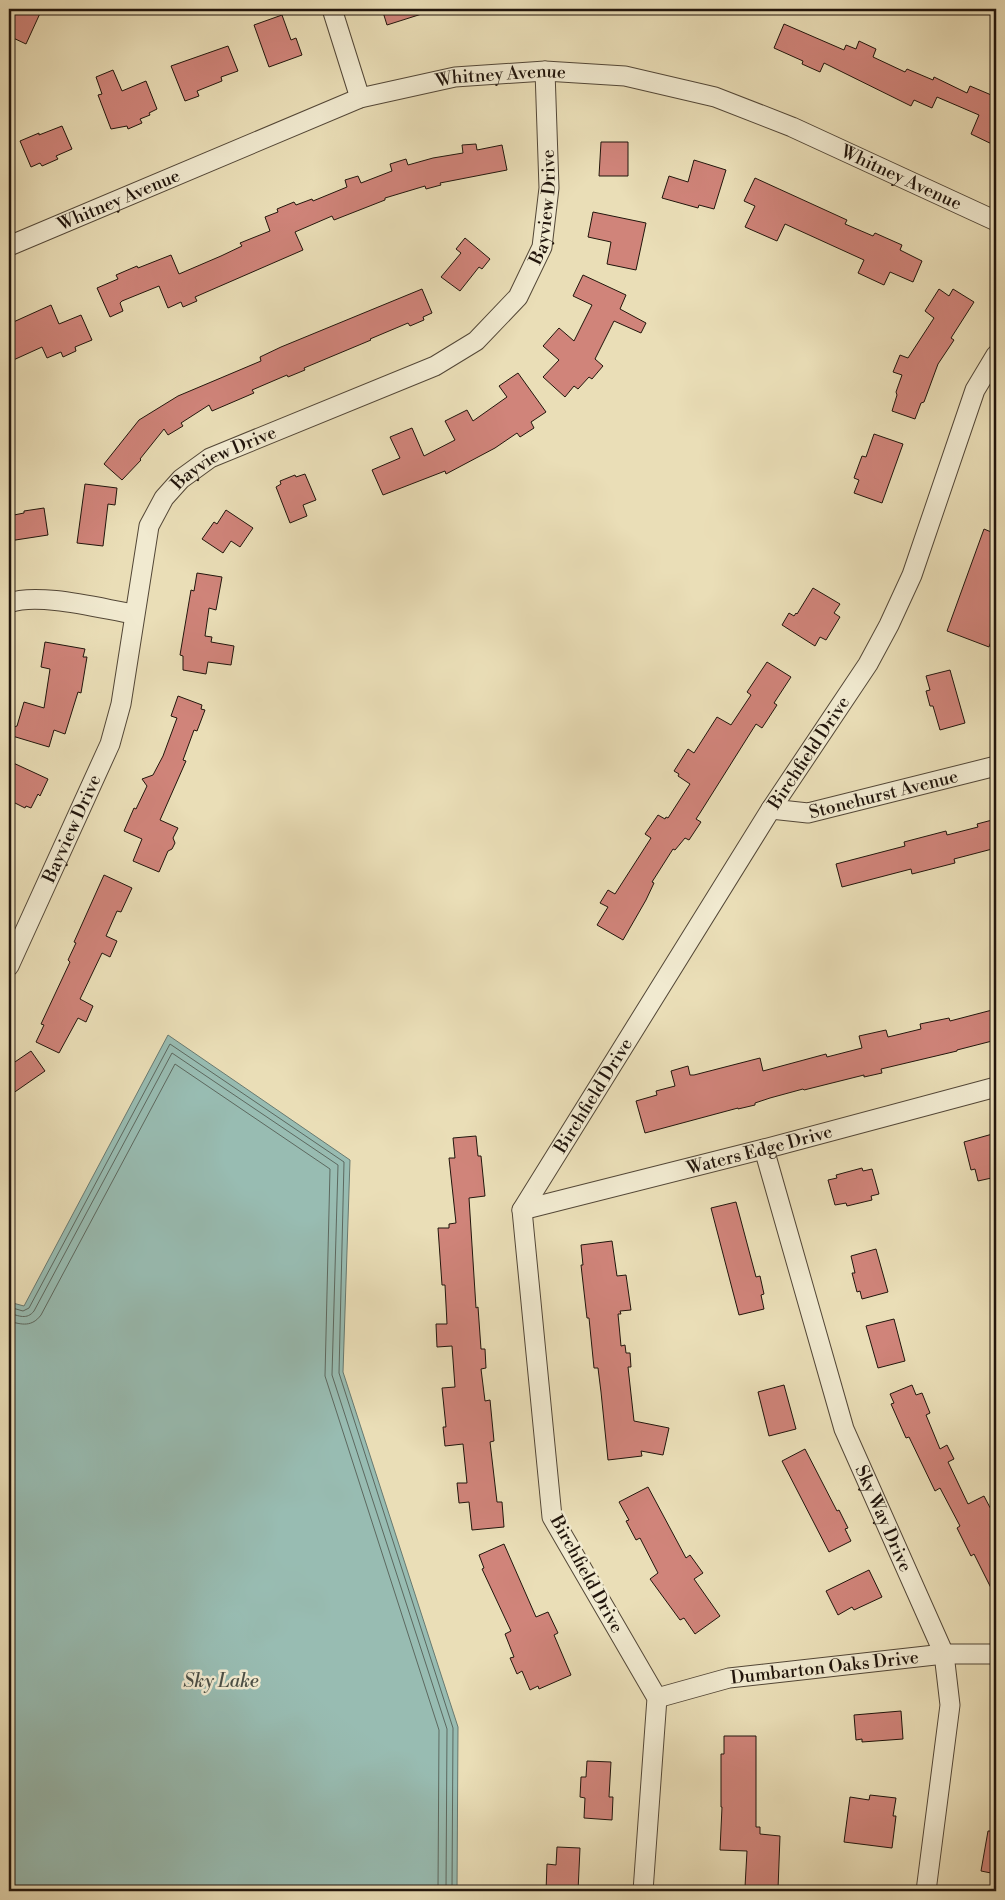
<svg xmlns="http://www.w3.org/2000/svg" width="1005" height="1900" font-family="'Libre Bodoni',serif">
<rect width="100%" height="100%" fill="#eadeb7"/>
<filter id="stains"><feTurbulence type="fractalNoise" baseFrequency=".004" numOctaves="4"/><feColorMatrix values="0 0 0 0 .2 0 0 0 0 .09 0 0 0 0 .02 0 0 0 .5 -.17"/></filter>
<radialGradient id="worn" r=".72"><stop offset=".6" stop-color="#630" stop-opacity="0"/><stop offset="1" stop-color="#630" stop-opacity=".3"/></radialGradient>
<!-- water -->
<path fill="#98bcb2" stroke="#687970" d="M168,1035L350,1160L343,1372L458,1727L457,1891H9V1302L24,1306Z"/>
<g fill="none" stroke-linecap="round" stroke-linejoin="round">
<!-- shore -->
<path stroke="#5c685f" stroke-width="1" d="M9,1307L23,1311L29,1308L170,1044L344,1162L339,1373L453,1728L452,1891
M9,1313C19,1316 27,1320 34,1311L172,1053L338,1165L332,1375L447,1729L446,1891
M9,1321C22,1325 32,1327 41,1315L175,1064L330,1169L325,1376L439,1730L438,1891"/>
</g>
<!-- building -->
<path fill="#d0847a" stroke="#21150c" d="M9,9H42L26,44L9,36Z
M382,9H428V12L387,25Z
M282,15L291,40L296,38L302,55L269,67L254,25Z
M784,24L844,50L846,45L856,49L859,41L876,49L873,57L905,72L907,69L933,80L934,77L967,93L970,86L989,94L996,99V146L971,134L979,115L937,97L932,108L914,100L911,106L824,63L820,72L802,64L803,61L774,48Z
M228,46L238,71L221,77L222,81L197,91L199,96L185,101L171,66Z
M113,70L122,91L146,81L157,109L149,113L150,115L140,119L142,123L128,129L127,126L111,129L98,95L102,94L96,77Z
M62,126L72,149L56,156L58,159L42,166L40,163L31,167L20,141L39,133V135Z
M601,142H628V176H599Z
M476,144L477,150L502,145L507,170L440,183L441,185L426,189L425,186L385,198V200L334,220L332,216L295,232L303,250L195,297L197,301L183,307L181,302L168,308L159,286L122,301L120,303L123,311L110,317L97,288L118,279L116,275L137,266L138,268L171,255L179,274L221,256L242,246L240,243L270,231L265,217L278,212L277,209L294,202L296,205L312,199L313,201L347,187L345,180L358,176L361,183L392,171L390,164L406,159L408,165L433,158L463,153L462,145Z
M694,160L726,170L714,209L699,205L698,208L662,198L669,176L688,182Z
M755,178L847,220L845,224L873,236L875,233L902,245L900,250L922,261L913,282L890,272L884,285L858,273L864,260L785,224L777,241L745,227L755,206L744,201Z
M593,212L646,223L636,270L607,264L611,242L588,237Z
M465,238L490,259L482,269L479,267L460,291L441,277L461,253L456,249Z
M583,275L626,295L620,309L646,323L641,333L614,321L595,359L603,366L592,379L589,377L578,389L574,386L565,397L543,377L559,360L543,346L559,328L574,341L592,305L573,296Z
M422,289L432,313L423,317L424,320L410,326L408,323L370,339L371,340L304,368L305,370L288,377L287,375L252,390L254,393L212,411L209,405L181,423L183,426L168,435L164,429L140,459L141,460L122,480L104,464L139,420L178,396L261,361L260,357L281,347Z
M939,289L949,296L953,289L974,302L951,338L954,340L938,364L924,402L921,403L915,419L892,411L897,395L896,392L902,375L893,372L900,355L908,358L934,318L925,311Z
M51,305L59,324L81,315L92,340L75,347L76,351L63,357L61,352L47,358L42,347L9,362V324Z
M518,373L546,412L531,422L534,428L520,437L517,433L495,448L446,474L445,471L383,495L372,470L400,458L390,437L412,428L424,456L455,440L445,421L467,410L473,421L507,397L499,386Z
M874,434L903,444L882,503L854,493L859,480L854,478L862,456L866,457Z
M305,474L316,500L303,505L307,516L290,523L276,487L281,484L280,481L295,475L296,477Z
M85,484L117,488L115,505L108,504L103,546L77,543Z
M44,508L48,535L9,541V516L24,513V511Z
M226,510L253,528L240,547L231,541L223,553L202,539L214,522L217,524Z
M984,529L996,534V627L989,647L947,631Z
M197,573L222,577L216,610L209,608L205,636L212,637L211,642L234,646L231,665L208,662L206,674L183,670V656L180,655L191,590L194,591Z
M813,588L840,604L834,613L840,617L826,640L820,637L815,646L782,625L789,613L794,616L796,613L797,614Z
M45,642L85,649L83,657H87L81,693L78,692L65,734L54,730L49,747L9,735V729L17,726L24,702L44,708L50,669L41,667Z
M767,662L791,677L774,703L777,705L762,728L756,724L700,813L696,819L701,822L689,840L685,838L675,850L673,849L652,882L654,883L646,900L623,940L597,925L608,907L600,903L608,890L615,894L651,838L645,834L658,815L665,819L666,817L668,818L690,784L678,776L679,774L674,771L688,749L694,753L717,717L731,725L751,695L747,692Z
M950,670L965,723L940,730L933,706H930L926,691L930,690L926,676Z
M178,696L202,705L201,709L205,710L197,731L194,730L183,760L186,761L160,820L178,828L173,838L175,843L172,849L168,851L159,872L133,861L142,839L124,831L134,808L136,809L147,786L142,779L153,775L163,756L177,718L171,716Z
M9,761L48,779L40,796L38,794L31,808L26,806L25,808L9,800Z
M996,819V848L954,859L955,863L912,874L911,869L842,887L836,864L905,846L904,842L946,831L947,835L978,827L977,824Z
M104,875L132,888L121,912L117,911L106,936L117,941L110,957L102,953L80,999L93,1006L86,1022L78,1018L59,1053L36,1042L44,1025L41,1024L70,962L68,960L76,943L74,942Z
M996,1009V1040L957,1050V1051L881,1069L882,1073L864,1077V1075L804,1090L803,1089L770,1098L755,1103V1105L738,1109V1108L645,1133L636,1101L657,1095L656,1091L675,1086L671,1071L688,1066L690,1075H694L760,1058L763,1071L826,1054L827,1057L862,1048L859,1036L886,1030L888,1037L921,1029L920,1024L949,1018L950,1021Z
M31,1051L45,1071L9,1096V1066Z
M996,1133V1177L978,1181L975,1169L971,1170L964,1142Z
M476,1136L478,1156H481L485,1196L469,1198L476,1308L478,1307L481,1349H485L486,1368L481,1369L485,1401L490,1400L494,1441L490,1442L497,1502H502L504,1527L472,1530L469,1502L459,1503L457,1483H467L463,1444L445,1446L443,1427H446L442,1388L455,1387L452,1346L437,1347L436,1324H447L445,1285H442L438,1228H449V1224L456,1223L449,1158H455L453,1138Z
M862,1168L863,1171L872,1169L879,1194L871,1196L872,1200L847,1206L846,1203L835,1205L828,1180L837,1178L836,1175Z
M736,1202L756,1277L760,1276L764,1294L761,1295L764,1309L739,1315L711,1208Z
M612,1241L617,1276L626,1275L631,1310L620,1311L621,1314H618L621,1346L625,1345L626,1353H630L631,1367H628L634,1421L669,1428L663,1455L641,1451L642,1456L608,1460L601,1392L598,1368H594L589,1318H587L581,1265H583L581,1245Z
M876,1249L888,1292L862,1299L860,1291L857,1292L852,1273H855L851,1256Z
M894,1319L905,1361L878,1368L866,1326Z
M784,1385L796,1429L769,1436L758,1392Z
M912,1385L916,1395L922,1393L930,1413L926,1415L940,1449L947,1445L954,1459L948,1462L968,1504L984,1496L996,1519V1598L974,1554L971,1556L957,1528L960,1526L940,1488L935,1491L909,1437L906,1438L891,1404L894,1403L890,1394Z
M805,1449L837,1511L839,1510L848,1528L845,1529L851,1541L829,1552L782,1461Z
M648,1487L686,1558L690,1555L703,1573L694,1579L720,1616L695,1634L684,1618L680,1620L650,1579L658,1573L640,1538L636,1540L626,1521L629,1520L619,1502Z
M504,1544L536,1617L548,1612L558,1633L554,1635L571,1675L539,1689L538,1686L530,1690L522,1671L517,1674L510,1658L514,1657L505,1634L511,1631L482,1569L484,1568L479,1555Z
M869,1570L882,1597L854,1610L852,1607L838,1615L826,1591Z
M901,1711L903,1739L862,1742V1739L856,1740L854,1715Z
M724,1736H756V1827H760V1834L780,1836L778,1889L745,1887L747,1851L720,1850L722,1807H721V1754H724Z
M587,1761L611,1762L609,1797H613L612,1820L584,1818L585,1798L580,1797L581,1777H586Z
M870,1795L896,1798L893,1816H896L892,1848L844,1842L850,1797L869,1800Z
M988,1831H996V1874L981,1871Z
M557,1847L580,1848L578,1891H546L547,1864L556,1865Z"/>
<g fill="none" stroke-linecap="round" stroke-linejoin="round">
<!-- street casing -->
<g stroke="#534737" stroke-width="21">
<g id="street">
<path d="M332,9L360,98"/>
<path id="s1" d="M9,246L360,98L455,77L545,71L625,76L715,97L792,127L996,221"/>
<path d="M9,603C39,592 102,609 134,614"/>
<path id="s2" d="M771,809L808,813L996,766"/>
<path id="s3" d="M9,966L110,744L121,704L149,526L164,498L181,479L210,458L435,366L476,341L518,297L542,247L549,188L545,71"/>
<path id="s4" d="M764,1149L844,1429L944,1654L950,1705L926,1891"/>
<path id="s5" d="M522,1210L764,1149L996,1087"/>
<path id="s6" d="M657,1698L729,1678L944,1654H996"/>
<path id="s7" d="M643,1891L657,1698L552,1517L522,1210L771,809L868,664L889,625L912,575L975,390L996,355"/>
</g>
</g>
<!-- street -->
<use href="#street" stroke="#f1ead0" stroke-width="19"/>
</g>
<g text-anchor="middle" stroke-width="5" stroke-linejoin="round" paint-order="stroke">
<!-- street labels -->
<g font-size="18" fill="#21150c" stroke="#f1ead0">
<text dy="6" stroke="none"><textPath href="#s1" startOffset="524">Whitney Avenue</textPath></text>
<text dy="6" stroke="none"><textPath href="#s1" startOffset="944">Whitney Avenue</textPath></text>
<text dy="6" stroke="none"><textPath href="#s1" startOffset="119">Whitney Avenue</textPath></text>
<text dy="6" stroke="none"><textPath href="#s3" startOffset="1006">Bayview Drive</textPath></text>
<text dy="6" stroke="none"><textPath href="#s3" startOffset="571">Bayview Drive</textPath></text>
<text dy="6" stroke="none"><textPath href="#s7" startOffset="1251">Birchfield Drive</textPath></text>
<text dy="6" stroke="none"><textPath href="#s2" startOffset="115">Stonehurst Avenue</textPath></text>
<text dy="6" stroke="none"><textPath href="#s3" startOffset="151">Bayview Drive</textPath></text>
<text dy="6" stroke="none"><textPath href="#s7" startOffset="846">Birchfield Drive</textPath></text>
<text dy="6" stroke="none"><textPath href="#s5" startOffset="245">Waters Edge Drive</textPath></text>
<text dy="6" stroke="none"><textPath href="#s4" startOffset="389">Sky Way Drive</textPath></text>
<text transform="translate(587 1574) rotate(61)" y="6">Birchfield Drive</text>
<text dy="6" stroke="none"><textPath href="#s6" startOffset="171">Dumbarton Oaks Drive</textPath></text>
</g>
<!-- water labels -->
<g font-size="19" font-style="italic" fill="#4b4f46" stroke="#f1ead0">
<text x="221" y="1687">Sky Lake</text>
</g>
</g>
<!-- margin -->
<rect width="1005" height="1900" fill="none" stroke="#eadeb7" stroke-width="30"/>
<rect x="10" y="10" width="985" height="1880" fill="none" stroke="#21150c" stroke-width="2.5"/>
<rect x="15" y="15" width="975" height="1870" fill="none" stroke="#21150c"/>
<rect width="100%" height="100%" filter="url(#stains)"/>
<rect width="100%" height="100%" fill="url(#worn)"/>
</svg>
